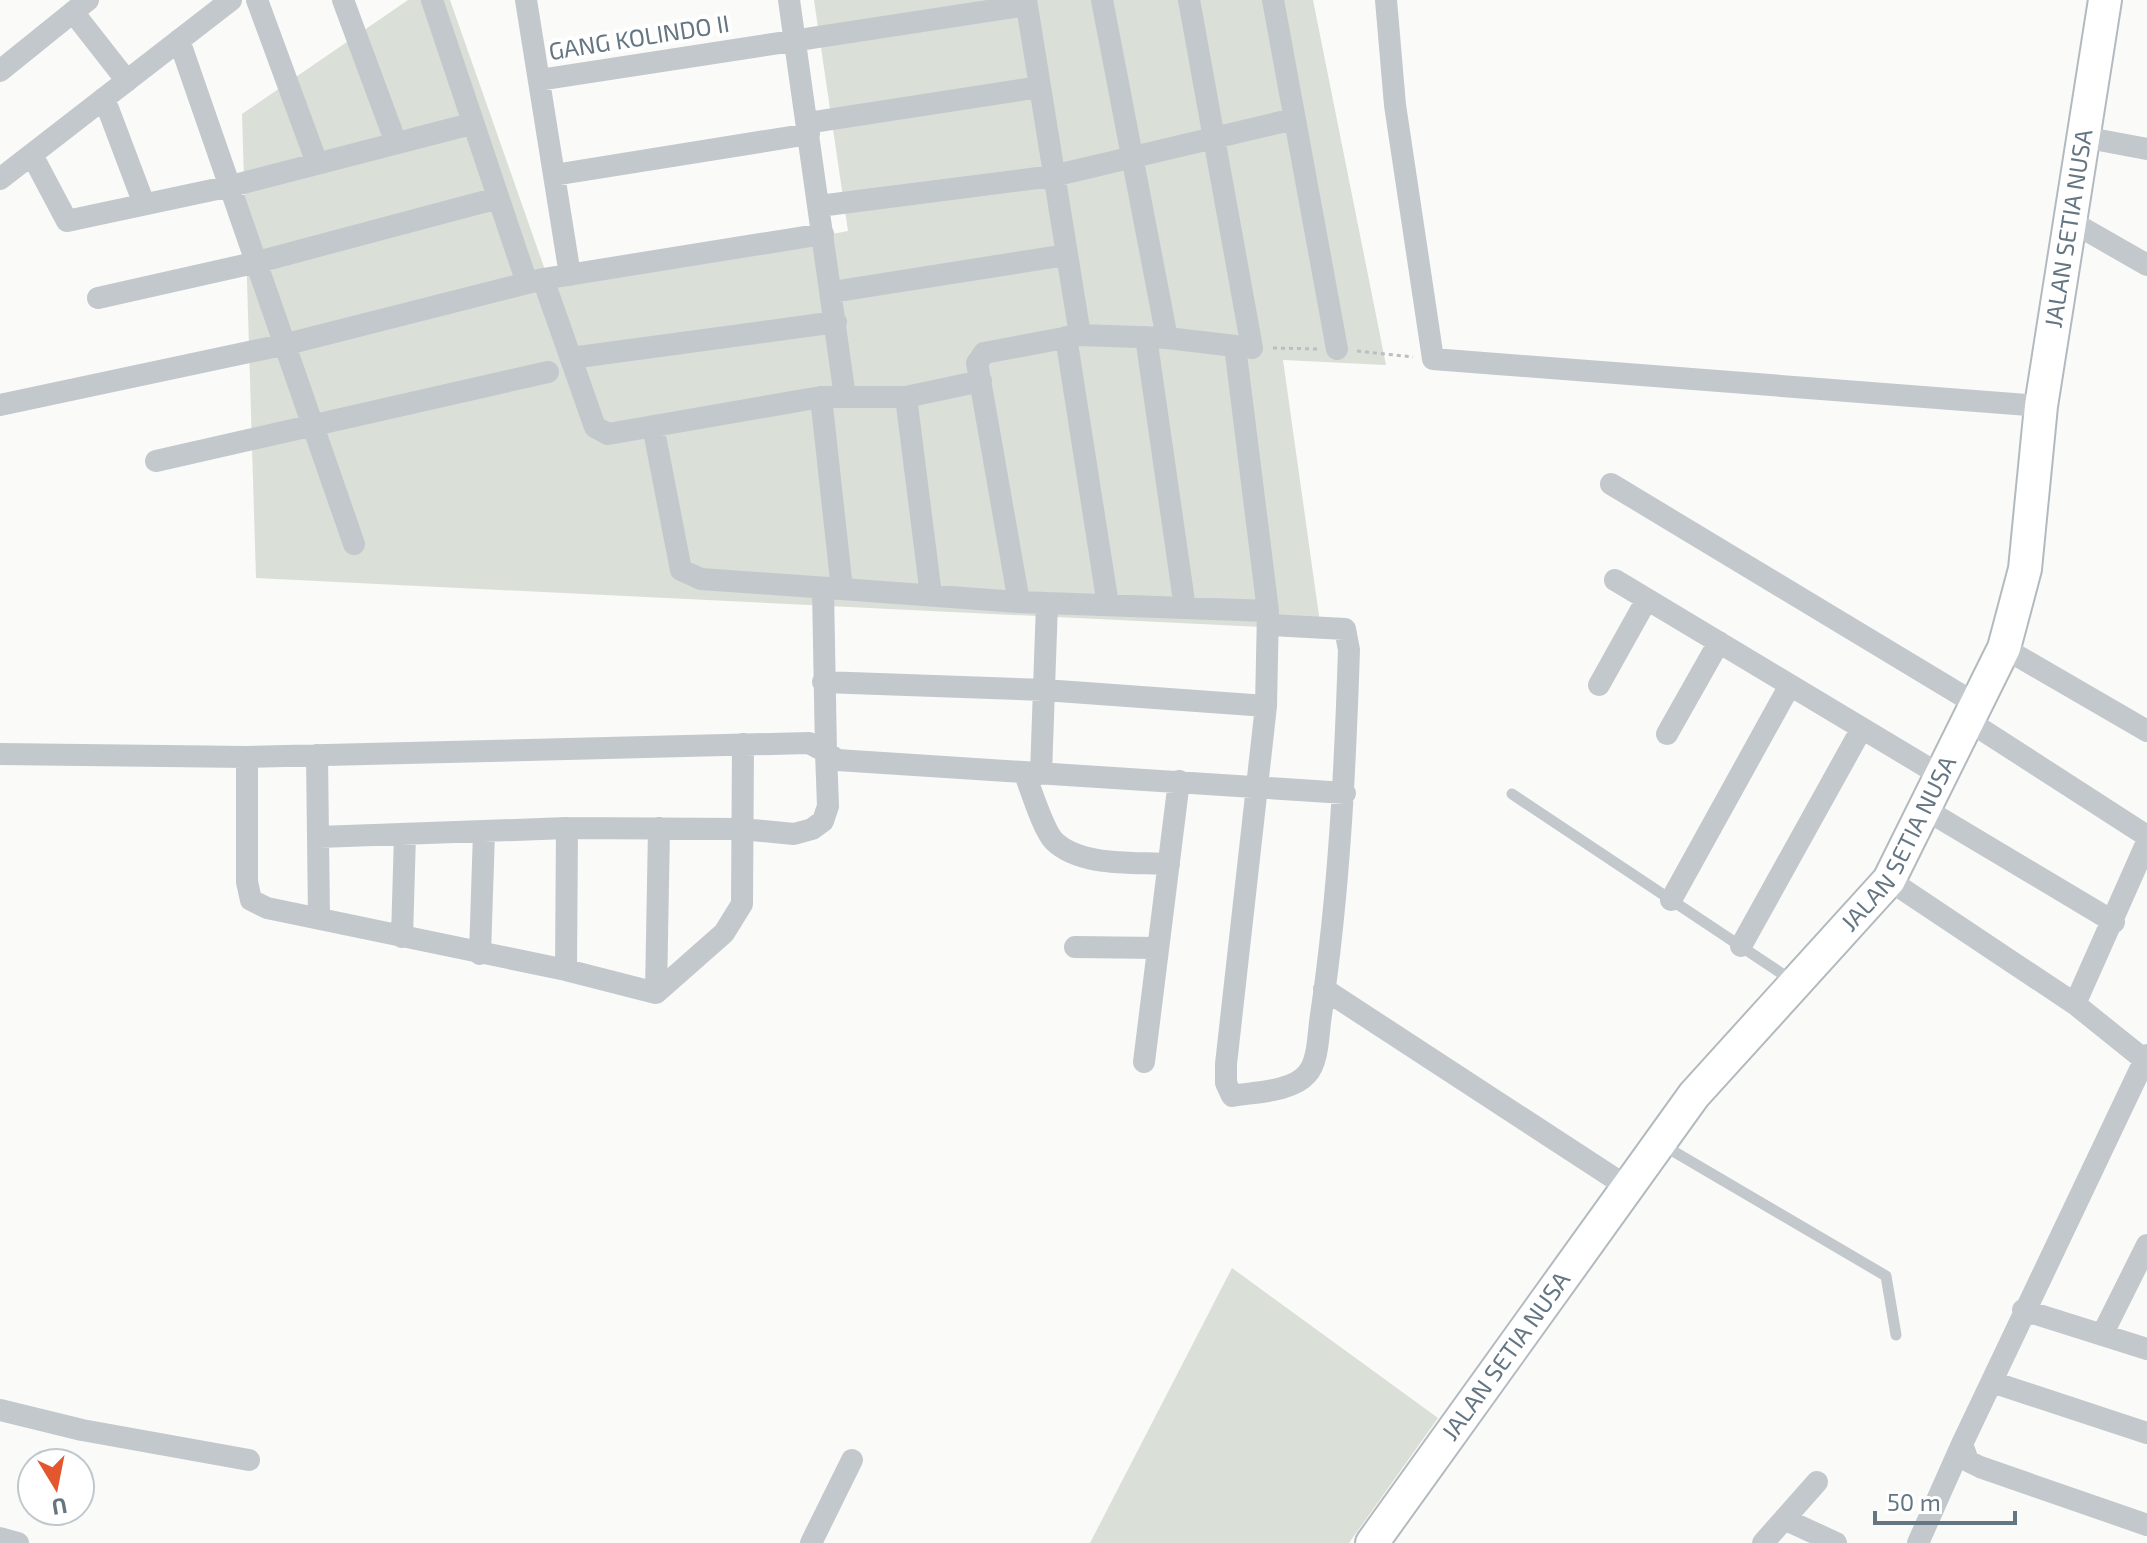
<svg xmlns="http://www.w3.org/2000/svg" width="2147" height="1543" font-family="'Exo 2',sans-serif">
<rect width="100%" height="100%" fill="#fafaf8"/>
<!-- green -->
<path fill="#dadfd7" d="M408,0H450L551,287L848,231L814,0H1313L1386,365L1283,360L1321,630L256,578L242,114Z
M1232,1268L1438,1418L1349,1543H1090Z"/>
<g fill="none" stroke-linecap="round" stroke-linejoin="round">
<!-- secondary casing -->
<g stroke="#b3babf" stroke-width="36">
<g id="secondary">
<path id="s1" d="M1372,1543L1694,1095L1889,880L2004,648L2025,569L2041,406L2105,0"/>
</g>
</g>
<!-- path -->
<path stroke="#bbbfc2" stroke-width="3" stroke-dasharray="4 4" stroke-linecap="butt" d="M1273,348L1318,349
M1357,351L1413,357"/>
<!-- lane -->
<path stroke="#c3c8cc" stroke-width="11" d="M1512,794L1793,981
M1661,1144L1886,1276L1896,1335"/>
<!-- street -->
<path stroke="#c3c8cc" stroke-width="22" d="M257,0L317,163
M343,0L396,143
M432,0L527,283
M526,0L570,275
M789,0L845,397
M1026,0L1080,335
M1102,0L1167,338
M1189,0L1252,348
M1273,0L1337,349
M1386,0L1395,105L1433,359L2041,406
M73,12L127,81
M179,40L354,544
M0,71L88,0
M539,80L1027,5
M104,98L144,204
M807,123L1040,87
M2083,137L2147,149
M32,155L67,221L231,186L471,124
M554,175L809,134
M0,179L231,0
M819,206L1053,176L1294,119
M2072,222L2147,265
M543,279L595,427L608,434L821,397H906L981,381
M832,292L1066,255
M98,298L258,262L498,198
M1066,337L1108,605
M1146,337L1185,608
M571,358L836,322
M906,397L931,595
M0,405L287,344L543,279L823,234
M653,426L681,570L701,579L842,589L821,397
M156,461L548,372
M1611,484L1976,704
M1615,580L1940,775
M823,589L826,752L837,760L1345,793
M842,589L1019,602L1268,611L1266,706L1226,1064V1083L1232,1096C1254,1092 1292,1092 1307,1074C1319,1061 1318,1032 1321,1015C1339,894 1345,772 1349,650L1345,629L1268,625
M1019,602L977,363L984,353L1080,335L1167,338L1235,346L1268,611
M2004,648L2147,731
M823,682L1044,690L1266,706
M1599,685L1647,599
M1967,720L2147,836
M1667,734L1719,642
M0,754L247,757L809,743L826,752L828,806L823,821L812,829L794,834L742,829L567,828L319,837
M317,755L319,918
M247,757V882L251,900L267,908L566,970L656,993L724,933L742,904L743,744
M1024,772C1031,789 1043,830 1054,841C1081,867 1134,862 1169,864
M1041,774L1047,603
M1923,808L2114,922
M1889,880L2075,1004L2147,1062
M1671,900L1790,685
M402,937L405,835
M1741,946L1862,728
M1075,947L1158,948
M480,954L484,832
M566,970L567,828
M1324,989L1629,1188
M656,993L659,828
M2075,1004L2147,842
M2147,1055L1962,1444L1968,1461L1980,1467L2147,1525
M1144,1062L1179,781
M2023,1310L2147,1349
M2102,1335L2147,1245
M1992,1382L2147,1433
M0,1410L82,1430L249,1460
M1784,1519L1836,1543
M0,1538L18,1543
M811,1543L852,1460
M1763,1543L1817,1482
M1918,1543L1962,1444"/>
<!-- secondary -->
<use href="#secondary" stroke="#fff" stroke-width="32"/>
</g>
<g text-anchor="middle" stroke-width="8" stroke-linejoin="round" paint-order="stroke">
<!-- street labels -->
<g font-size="24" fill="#657683" stroke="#fff">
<text transform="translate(639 38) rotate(-9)" y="8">GANG KOLINDO II</text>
<text dy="8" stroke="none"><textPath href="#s1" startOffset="1526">JALAN SETIA NUSA</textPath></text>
<text dy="8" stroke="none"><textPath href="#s1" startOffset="878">JALAN SETIA NUSA</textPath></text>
<text dy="8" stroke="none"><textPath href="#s1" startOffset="230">JALAN SETIA NUSA</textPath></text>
</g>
</g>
<!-- north arrow -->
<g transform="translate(56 1487) rotate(170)"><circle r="38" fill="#ffffff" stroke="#c1c8cd" stroke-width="2"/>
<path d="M0-6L14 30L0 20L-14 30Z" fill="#e4572e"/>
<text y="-12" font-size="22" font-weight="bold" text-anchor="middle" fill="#657683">U</text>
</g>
<!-- scale -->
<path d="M1875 1511v12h140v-12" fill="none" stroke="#657683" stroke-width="4"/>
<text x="1887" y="1511" font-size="24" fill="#657683" stroke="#ffffff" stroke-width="6" paint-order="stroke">50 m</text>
</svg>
